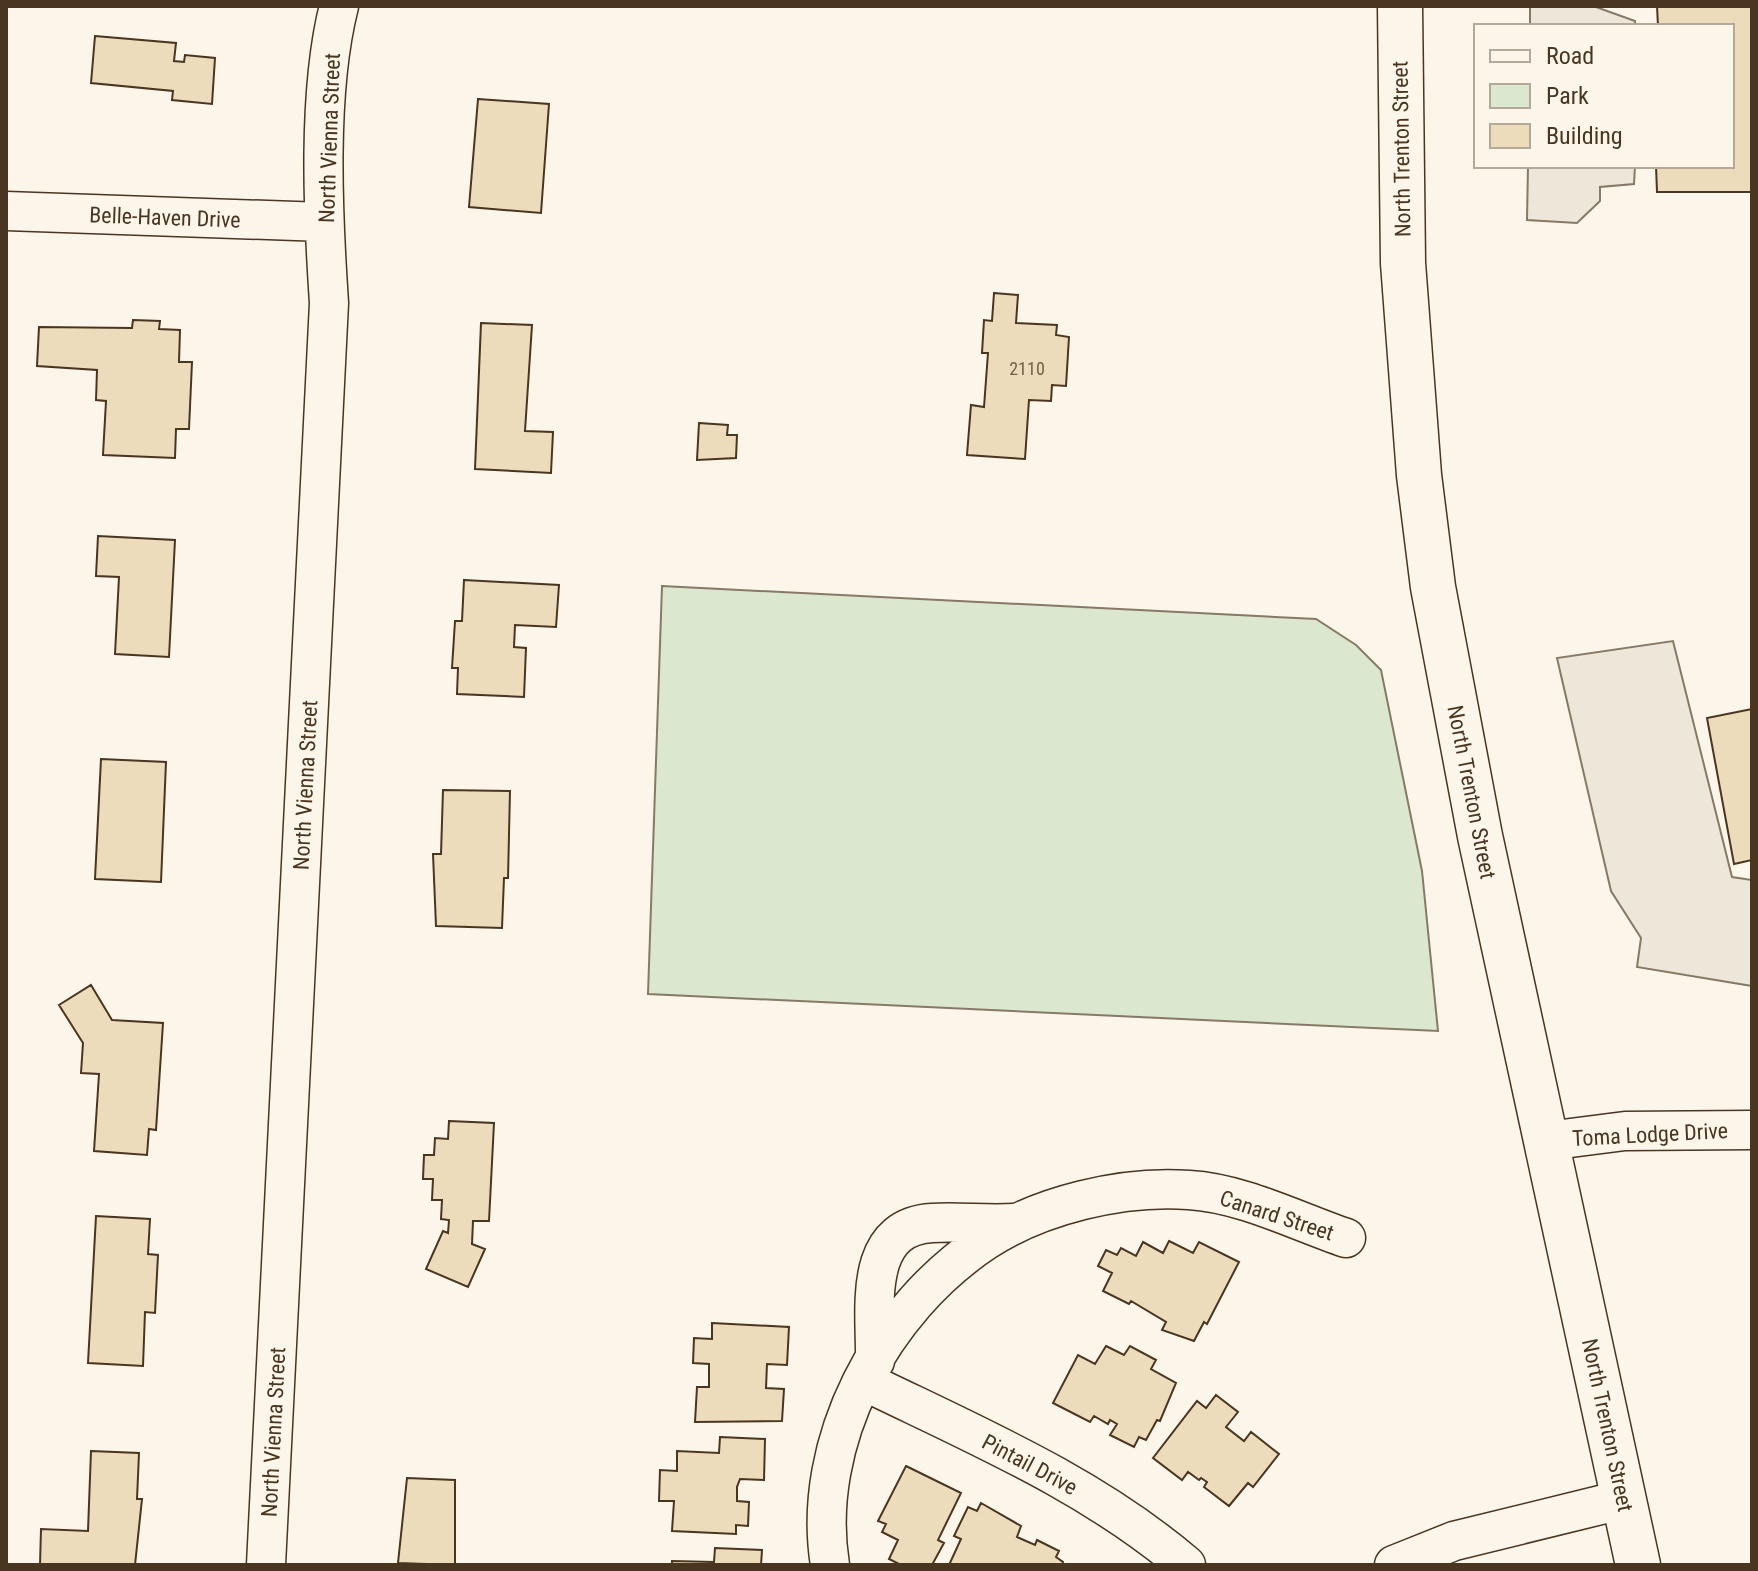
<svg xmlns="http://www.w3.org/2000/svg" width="1758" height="1571" font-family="'Roboto Condensed',sans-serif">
<rect width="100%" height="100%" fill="#fbf6e9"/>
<!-- green -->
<path fill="#dce7d0" stroke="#887966" stroke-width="2" d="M662,586L1316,619L1356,645L1381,670L1422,871L1438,1031L648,994Z"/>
<!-- parking -->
<path fill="#ede7d9" stroke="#887966" stroke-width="2" d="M1530,7H1596L1635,21V26H1530Z
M1528,166H1635L1634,184L1600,187V201L1577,223L1527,220Z
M1673,641L1732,877L1752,880V986L1637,967L1641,938L1611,891L1557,658Z"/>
<!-- building -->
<path fill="#ecdcbc" stroke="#4a3520" stroke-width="2" d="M1657,6H1752V192H1657L1656,166H1732V26H1658Z
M95,36L176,43L174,61L184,62L185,55L215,58L212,104L172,100L173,91L91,83Z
M478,99L549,104L541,213L469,207Z
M994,293L1018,295L1016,323L1057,325L1056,335L1069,337L1066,386L1052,385L1051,401L1029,400L1025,459L967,455L971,405L984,407L988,353H982L984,320L992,321Z
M133,320L160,321L159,329L180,330L179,362H192L189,429H176L175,458L103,455L106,401L96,400L97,370L37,366L39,327L132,328Z
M481,323L532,325L525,431L553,432L551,473L475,469Z
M699,423L728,425L727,435H737L736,458L697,460Z
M98,536L175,540L169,657L115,654L119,577L96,576Z
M464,580L559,585L556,627L515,625L514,647L526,648L524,697L457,694L458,668H452L455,621H462Z
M1752,709V860L1734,864L1707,718Z
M101,759L166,762L161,882L95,879Z
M443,790L510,791L508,878H504L502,928L436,926L433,854H441Z
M91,985L112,1020L163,1023L156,1130L149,1129L147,1155L94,1151L99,1074L81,1073L83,1043L59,1005Z
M449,1121L494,1123L489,1221H473L472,1244L485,1249L468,1287L426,1269L443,1231L448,1233L449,1220L441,1219L442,1200H432L433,1179H423L424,1155H434L435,1138L448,1139Z
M96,1216L150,1219L148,1254L158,1255L155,1313L145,1312L143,1366L88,1363Z
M1169,1241L1193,1253L1199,1242L1239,1262L1207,1324L1204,1322L1194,1341L1162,1330L1166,1322L1131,1301L1129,1304L1103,1291L1112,1273L1098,1266L1106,1250L1117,1255L1121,1248L1136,1256L1143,1242L1163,1253Z
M712,1323L789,1327L787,1365L767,1364L766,1388L784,1389L782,1421L695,1422L697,1387H709V1364L693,1363L694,1338L712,1339Z
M1106,1346L1124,1355L1130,1346L1156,1360L1151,1369L1176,1383L1160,1421L1157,1420L1146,1440L1139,1437L1134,1447L1110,1435L1117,1424L1110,1420L1108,1424L1094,1416L1090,1422L1053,1403L1078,1355L1095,1364Z
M1216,1395L1238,1412L1226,1427L1244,1441L1251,1432L1279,1454L1253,1487L1248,1483L1229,1506L1204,1487L1207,1482L1201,1478L1199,1480L1188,1472L1182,1480L1153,1458L1197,1401L1206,1408Z
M720,1437L765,1439L764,1480L740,1479L737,1487V1501L749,1502L748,1526L736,1525V1534L672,1531L674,1501H659L660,1470L677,1471V1451L719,1453Z
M91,1451L139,1453L137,1499H142L135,1565H40L41,1529L88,1531Z
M906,1466L961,1493L938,1540L944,1543L932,1565H901L889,1559L898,1540L882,1532L886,1524L878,1521Z
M407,1478L455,1480V1565L398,1563Z
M981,1503L1021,1526L1017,1537L1035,1545L1037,1540L1059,1551L1056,1557L1063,1562L1062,1565H949L961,1539L954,1536L968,1507L977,1511Z
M715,1548L762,1550L761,1565H672V1561L714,1562Z"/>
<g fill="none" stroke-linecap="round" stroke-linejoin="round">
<!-- minor casing -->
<g stroke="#4a3520" stroke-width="41">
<path id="minor" d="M6,211L324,222
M1547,1141L1625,1131L1752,1130
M875,1361C876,1311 861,1227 932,1223C959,1221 986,1225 1014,1223
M864,1381C975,1435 1091,1484 1186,1565
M266,1565L329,303C323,214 317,92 339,6
M830,1565C810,1442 882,1309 985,1241C1040,1205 1122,1185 1189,1190C1242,1193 1296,1221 1346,1238
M1394,1565L1454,1541L1625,1499"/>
</g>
<!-- highway casing -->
<g stroke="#4a3520" stroke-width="47">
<path id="highway" d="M1400,6L1403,263L1419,475L1433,587L1480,836L1638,1565"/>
</g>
<!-- minor -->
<use href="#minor" stroke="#fbf6e9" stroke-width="38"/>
<!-- highway -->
<use href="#highway" stroke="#fbf6e9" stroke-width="44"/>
</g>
<g text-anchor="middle" stroke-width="6" stroke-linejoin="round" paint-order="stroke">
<!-- number labels -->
<g font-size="18" fill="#725f47">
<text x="1027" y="375">2110</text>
</g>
<!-- street labels -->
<g font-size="22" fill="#4a3520" stroke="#fbf6e9">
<text transform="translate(329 138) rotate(-88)" y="8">North Vienna Street</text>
<text transform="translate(1401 149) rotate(-91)" y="8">North Trenton Street</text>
<text transform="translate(165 217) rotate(2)" y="8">Belle-Haven Drive</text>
<text transform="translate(305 785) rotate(-87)" y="8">North Vienna Street</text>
<text transform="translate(1472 792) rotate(79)" y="8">North Trenton Street</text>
<text transform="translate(1650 1134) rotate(-3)" y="8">Toma Lodge Drive</text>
<text transform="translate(1277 1215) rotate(18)" y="8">Canard Street</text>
<text transform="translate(1608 1425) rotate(78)" y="8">North Trenton Street</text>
<text transform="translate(273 1432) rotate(-87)" y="8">North Vienna Street</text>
<text transform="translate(1030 1464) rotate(28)" y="8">Pintail Drive</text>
</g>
</g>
<!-- border -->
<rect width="1758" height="1571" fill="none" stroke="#4a3520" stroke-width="16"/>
<!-- legend -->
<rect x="1474" y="24" width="260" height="144" fill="#fbf6e9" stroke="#b4a999" stroke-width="2"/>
<rect x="1490" y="50" width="40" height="12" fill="#fbf6e9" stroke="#b4a999" stroke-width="2"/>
<text x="1546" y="64" font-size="24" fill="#4a3520">Road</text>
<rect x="1490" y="84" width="40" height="24" fill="#dce7d0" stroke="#b4a999" stroke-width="2"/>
<text x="1546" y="104" font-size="24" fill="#4a3520">Park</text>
<rect x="1490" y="124" width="40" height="24" fill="#ecdcbc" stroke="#b4a999" stroke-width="2"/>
<text x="1546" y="144" font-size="24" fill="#4a3520">Building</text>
</svg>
